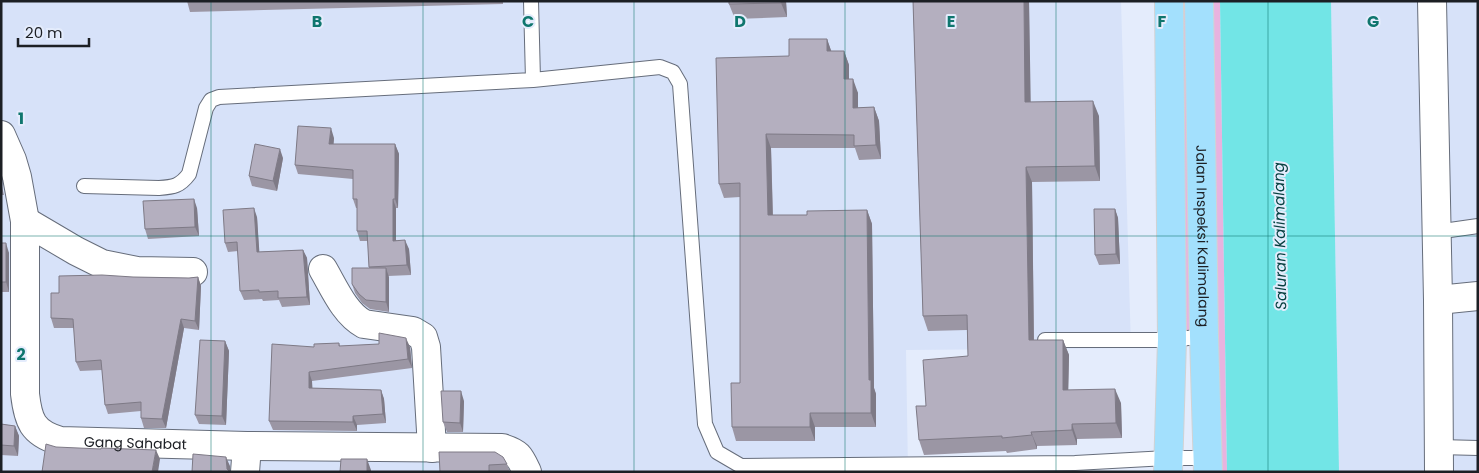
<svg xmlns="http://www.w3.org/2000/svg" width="1479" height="473" font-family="Poppins,sans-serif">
<rect width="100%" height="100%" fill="#e4ecfc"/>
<!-- built -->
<path fill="#d7e2f9" d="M1,1H1121L1131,348L906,350L908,472H1Z
M1331,1H1478V472H1339Z"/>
<!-- green -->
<path fill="#e8b3df" d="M1169,1H1220L1227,472H1208L1204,336L1172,340Z"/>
<!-- water -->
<path fill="#72e5e6" d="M1220,1H1331L1339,472H1227Z"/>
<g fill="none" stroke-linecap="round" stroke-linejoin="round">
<!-- service casing -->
<g stroke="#666d7b" stroke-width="16">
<path id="service" d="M531,1L533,80
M84,186L159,188C174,187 180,186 189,174L206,108L211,100L219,97L533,80L660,67L673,72L680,84L705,424L717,452L741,466L1075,463L1167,458H1208
M1436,232L1478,226
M1045,340H1172L1204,336
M1439,447L1478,448"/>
</g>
<!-- minor casing -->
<g stroke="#666d7b" stroke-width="30">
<g id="minor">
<path d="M1432,1L1438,300L1439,472"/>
<path id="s1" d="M1,135L12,160L17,177L25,221V394C28,420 32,433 60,441L247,446L502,448C519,453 520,457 527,472"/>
<path d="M25,221L76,251L102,264L137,271L193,272"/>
<path d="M323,269C334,288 345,314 364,324L413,331L423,337L426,347L432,448"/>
<path d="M1438,300L1478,296"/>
<path d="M245,472L247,446"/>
</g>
</g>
<!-- primary casing -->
<g stroke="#d2d2d3" stroke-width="30">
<g id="primary">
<path id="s2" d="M1199,1L1204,336L1208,472"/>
<path d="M1168,472L1172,340L1169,1"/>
</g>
</g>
<!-- service -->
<use href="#service" stroke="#fff" stroke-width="14"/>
<!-- minor -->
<use href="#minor" stroke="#fff" stroke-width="28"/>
<!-- primary -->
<use href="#primary" stroke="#a3e0fd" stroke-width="28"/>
</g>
<!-- wall -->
<path fill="#9b96a4" d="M187,1H503V4L190,12Z
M786,1L787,17L735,19L729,4Z
M913,1H1029L1030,102L1099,116L1100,181L1032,182L1034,340H1063L1069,355L1068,390L1121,403L1122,438L1077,439V445L1037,446V449L1007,453L1006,451L924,455L919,440L926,406L968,356L967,330L928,331L923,316Z
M827,39L831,51H844L849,65V79L858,93V108L874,107L879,121L881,159L859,160L855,148H771L773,215H807L867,210L872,224L874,388L876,394V427H815V441H736L732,427L740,383V197L724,198L719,184L789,56Z
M334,138L333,144H395L399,154L398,208H396V240L409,249L411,275L388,276L389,312L370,309L362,303L355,293L352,284L369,268L368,241H360L357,231V208H356L353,199V179L298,174L295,165Z
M283,158L277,191L252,186L249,176Z
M1,182L4,195H1Z
M197,208L199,236L148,239L145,229Z
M1115,209L1118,218L1120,264L1099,265L1095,255Z
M257,217L259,252L303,250L307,258L310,305L282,307L279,300L263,301L262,299L244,300L240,291L238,251L228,252L225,243Z
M1,243L9,253V292H1Z
M133,277L189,278L198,277L201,286L199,330L184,328L166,428H144L141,418V411L108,414L105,405L102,370L80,371L76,362L74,328H54L51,318L59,293Z
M225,341L229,351L226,425L199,424L195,415Z
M339,343L340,346L410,347L412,368L312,381V388L381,390L384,399L386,423L357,425V431L273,430L269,421L314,347Z
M464,401L463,432H447L443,422Z
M1,424L15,426L19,436L18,456L1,455Z
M439,452L507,464L510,472H440Z"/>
<!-- shaded-wall -->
<path fill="#7e7a86" d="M781,1H786L787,17L781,3Z
M1024,1H1029L1031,117L1025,102Z
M827,39L832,53L827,51Z
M844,51L849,65V93L844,79Z
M853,79L858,93V122L853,108Z
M1093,101L1099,116L1100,181L1095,166Z
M874,107L879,121L881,159L876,145Z
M331,128L334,138L333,153L329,144Z
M766,134L771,148L773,229L768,215Z
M395,144L399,154L398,208L395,199Z
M280,149L283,158L277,191L273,181Z
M1026,167L1032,182L1034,354L1029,340Z
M194,199L197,208L199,236L195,227Z
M393,199L396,208V250L393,241Z
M254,208L257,217L260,261L257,252Z
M1115,209L1118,218L1120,264L1116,254Z
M867,210L872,224L874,388L876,394V427L871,413L869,380Z
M405,240L409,249L411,275L407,265Z
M6,243L9,253V292L6,282Z
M303,250L307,258L310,305L307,297Z
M386,268L389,277V312L386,302Z
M198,277L201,286L199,330L195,321Z
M181,319L184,328L166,428L162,419Z
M406,338L410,347L412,368L408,359Z
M1063,340L1069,355L1068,404L1063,390Z
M225,341L229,351L226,425L222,416Z
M309,372L312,381L313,397L309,388Z
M1115,389L1121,403L1122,438L1116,423Z
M381,390L384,399L386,423L383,414Z
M461,391L464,401L463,432L460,423Z
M810,413L815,427V441L810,427Z
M353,416L357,425V431L353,422Z
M1072,424L1077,439V445L1072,430Z
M15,426L19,436L18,456L14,446Z
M1031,432L1037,446V449L1032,435Z
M156,450L160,459L158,472H152Z
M226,457L230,466V472L227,469Z
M367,459L371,470V472H367Z"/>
<!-- building -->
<path fill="#b4afbf" stroke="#7e7a86" d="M729,1H781V3L729,4Z
M913,1H1024L1025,102L1093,101L1095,166L1026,167L1029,340H1063V390L1115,389L1116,423L1072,424V430L1031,432L1032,435L1002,438V436L919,440L916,406H926L923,360L968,356L967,315L923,316Z
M789,39H827V51H844V79H853V108L874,107L876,145L854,146V135L766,134L768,215H807V211L867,210L869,380H871V413H810V427H732L731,383H740V183L719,184L716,58L789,56Z
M298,126L331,128L329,144H395V199H393V241L405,240L407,265L369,267L367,231H357V199H353V170L295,165Z
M255,144L280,149L273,181L249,176Z
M194,199L195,227L145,229L143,201Z
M254,208L257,252L303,250L307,297L278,298V291L259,292V290L240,291L237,242L225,243L223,210Z
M1094,209H1115L1116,254L1095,255Z
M1,243H6V282H1Z
M352,268H386V302L366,300L359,294L352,284Z
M102,275L133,277L189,278L198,277L195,321L181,319L162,419L141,418V402L105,405L101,360L76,362L73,319L51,318V293H59V276Z
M379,333L406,338L408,359L309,372V388L381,390L383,414L353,416V422L269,421L272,344L314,347V344L339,343V346L379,344Z
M200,340L225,341L222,416L195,415Z
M441,391H461L460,423L443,422Z
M1,424L15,426L14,446L1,445Z
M46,444L56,447L101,449V448L156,450L152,472H42Z
M439,452H495L503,457L507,464L489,465V472H440Z
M193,454L226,457L227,469L230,472H192Z
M341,459H367V472H340Z"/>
<!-- grid -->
<path fill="none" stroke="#0f766e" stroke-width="1" stroke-opacity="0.55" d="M211,1V472M423,1V472M634,1V472M845,1V472M1056,1V472M1268,1V472M1,236H1478"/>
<g text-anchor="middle" stroke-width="4" stroke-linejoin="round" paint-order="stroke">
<!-- street labels -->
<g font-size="14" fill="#1c1f24" stroke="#e4ecfc">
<text dy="5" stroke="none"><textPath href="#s2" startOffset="235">Jalan Inspeksi Kalimalang</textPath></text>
<text dy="5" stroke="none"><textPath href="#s1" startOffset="402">Gang Sahabat</textPath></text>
</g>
<!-- water labels -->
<g font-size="15" font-style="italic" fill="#074040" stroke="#e4ecfc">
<text transform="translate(1280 236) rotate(-91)" y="5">Saluran Kalimalang</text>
</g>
</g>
<g font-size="16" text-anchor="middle" font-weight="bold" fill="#0f766e" stroke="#e4ecfc" stroke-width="4" stroke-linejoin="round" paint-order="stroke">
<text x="317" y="27">B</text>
<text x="528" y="27">C</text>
<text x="740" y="27">D</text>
<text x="951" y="27">E</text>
<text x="1162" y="27">F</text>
<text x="1373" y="27">G</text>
<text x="21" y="124">1</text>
<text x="21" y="360">2</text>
</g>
<!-- border -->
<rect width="1479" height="473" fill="none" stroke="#1c1f24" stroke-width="5"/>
<!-- scale -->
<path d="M18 38v8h71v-8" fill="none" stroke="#1c1f24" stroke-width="2.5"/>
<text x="25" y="38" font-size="15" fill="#1c1f24" stroke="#e4ecfc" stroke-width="4" paint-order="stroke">20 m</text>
</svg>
